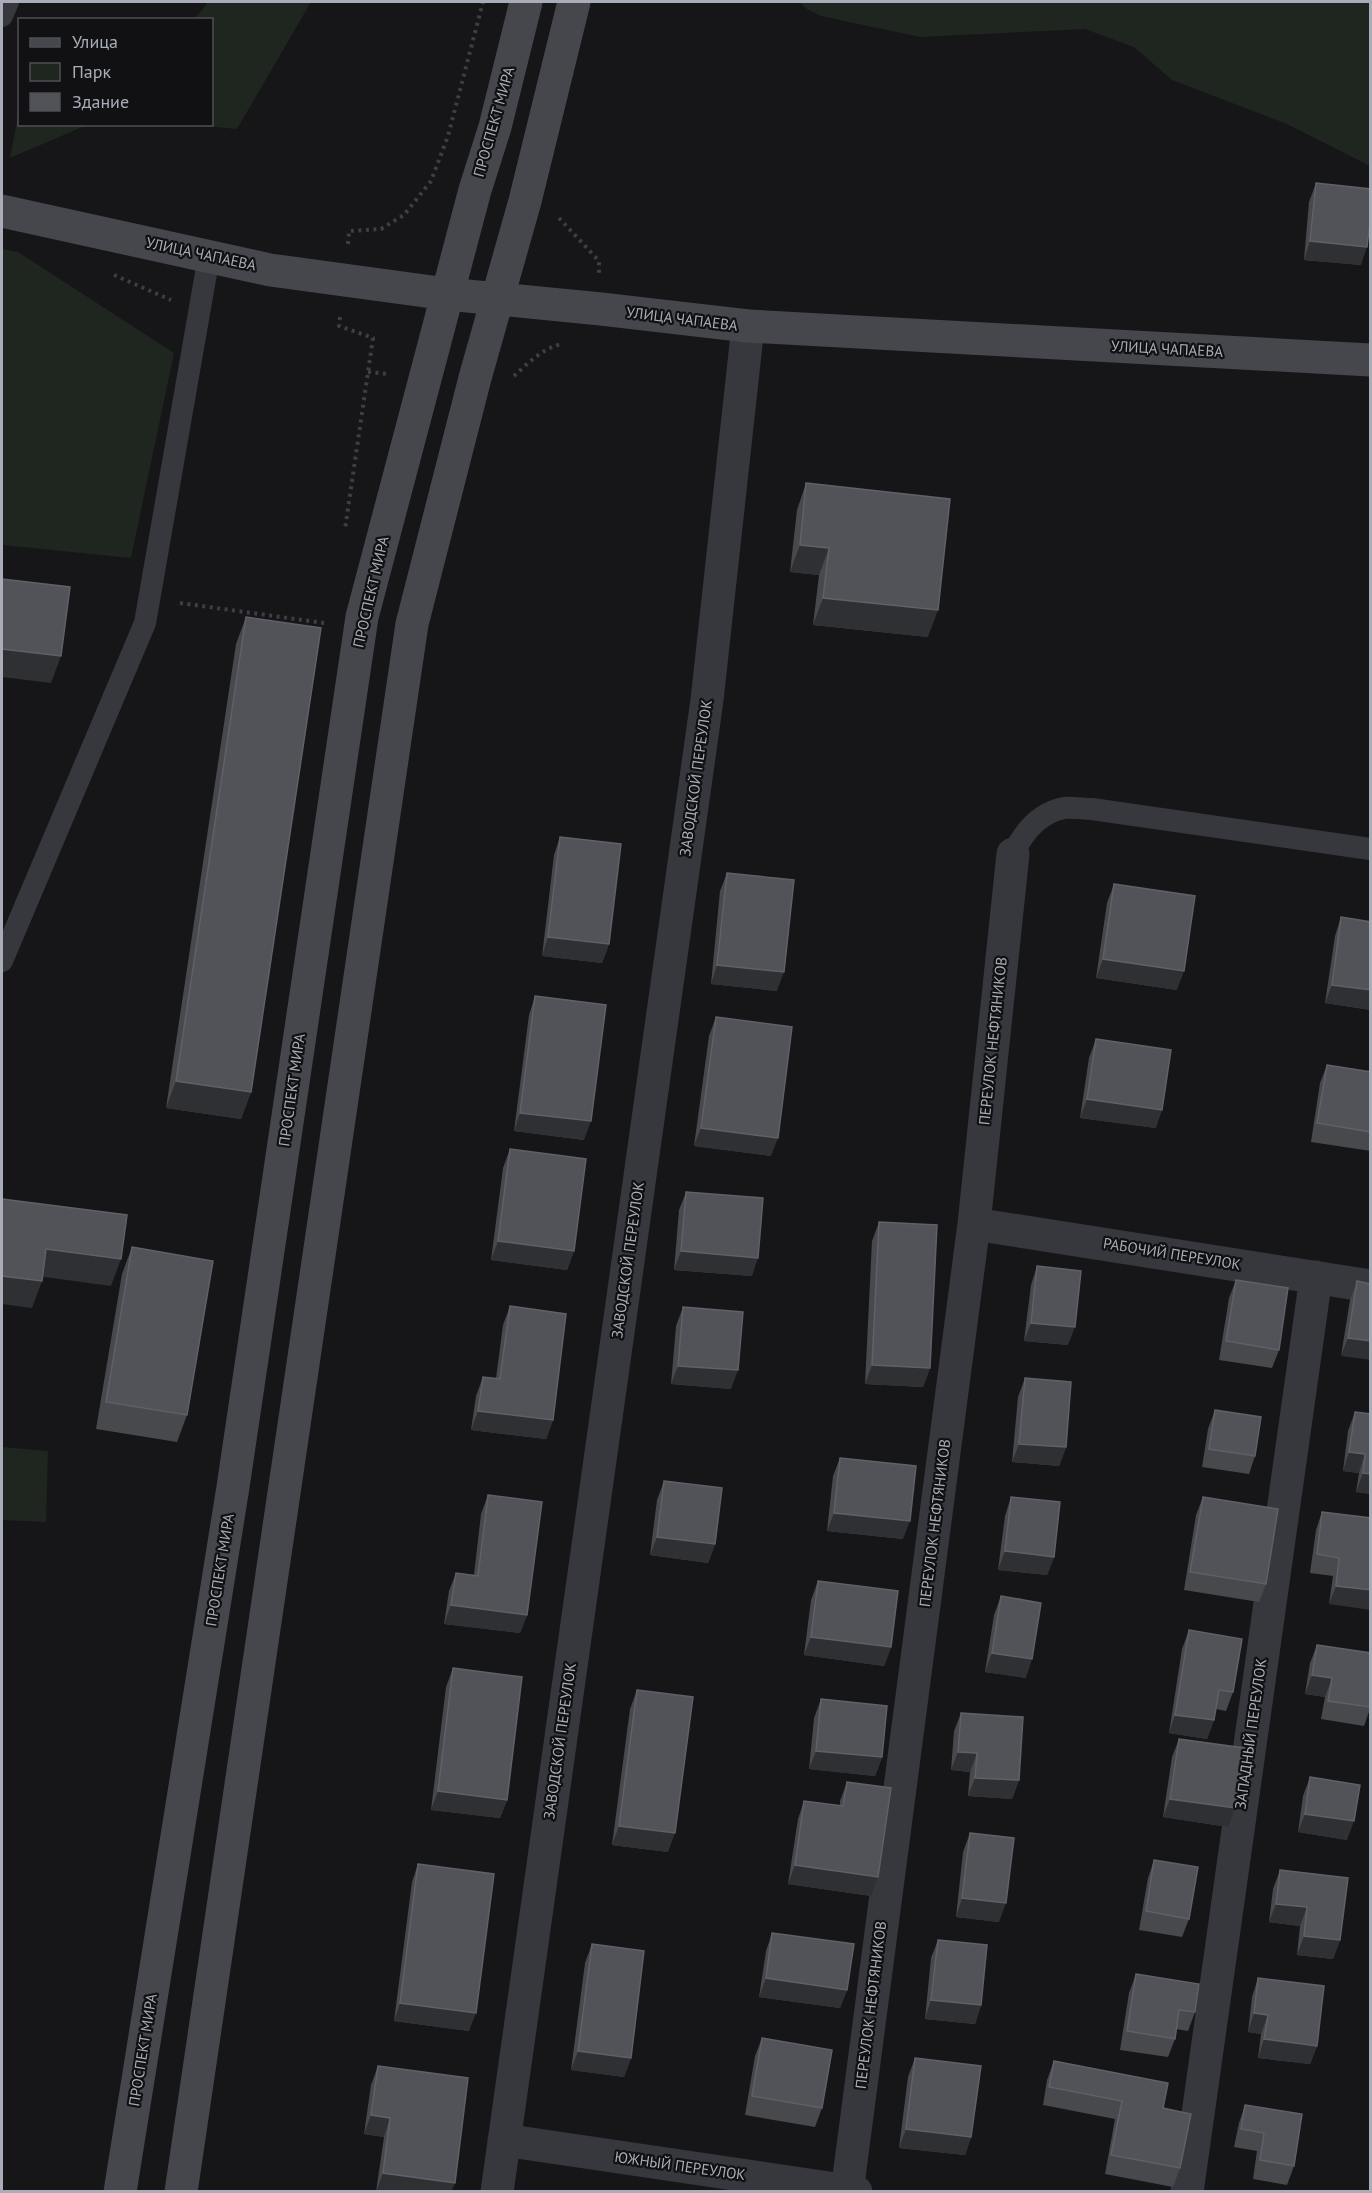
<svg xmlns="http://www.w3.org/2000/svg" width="1372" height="2193" font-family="'PT Sans',sans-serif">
<rect width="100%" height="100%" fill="#161618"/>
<!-- green -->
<path fill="#1e261f" d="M208,2H311L237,129L194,125L212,124V20L195,19Z
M799,2H1370V166L1287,124L1172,80L1134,47L1085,29L920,37L821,16L807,9Z
M19,110L20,124L87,125L10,158Z
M2,249L18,252L174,353L131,558L2,545Z
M2,1447L48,1451L46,1522L2,1520Z"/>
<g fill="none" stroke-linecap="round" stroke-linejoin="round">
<!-- path -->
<path stroke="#3d3f44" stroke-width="4" stroke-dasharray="3 4.5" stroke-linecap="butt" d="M559,218L599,261V273
M348,244L349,231L381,229L404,215L431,181L448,136L483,2
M114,275L171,300
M340,317L339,326L373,338L345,529
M368,372L388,374
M514,376C528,363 543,348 562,344
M180,603L324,623"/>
<!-- lane -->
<path stroke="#37383d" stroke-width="22" d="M2,16L8,2
M1013,854C1023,833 1038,813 1064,808C1073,807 1083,809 1092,809L1370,849
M2,961L145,623L209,256"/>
<!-- street -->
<path stroke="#37383d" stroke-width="33" d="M974,1224L1370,1286
M504,2140L856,2192
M497,2192L707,700L748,326
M847,2192L974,1224L1013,854
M1187,2192L1316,1277"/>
<!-- secondary -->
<path stroke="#45474d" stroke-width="33" d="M2,211L270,270L447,294L601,309L748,326L1370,360
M120,2192L233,1487L362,617L475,190L495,127L526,2
M181,2192L412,624L475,378L525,201L574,2"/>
</g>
<!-- wall -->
<path fill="#47494d" d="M1316,183L1361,265L1304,260L1309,202Z
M806,483L928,637L813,625L819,575L790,572L797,510Z
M246,617L251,1092L241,1119L166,1108L236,644Z
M560,837L609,944L602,963L542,956L554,855Z
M727,873L777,991L711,984L720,891Z
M1114,884L1177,990L1096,978L1107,903Z
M1341,917L1371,922V1010L1325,1003L1335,936Z
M535,996L584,1140L514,1131L529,1015Z
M716,1017L771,1156L694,1146L709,1036Z
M1096,1039L1156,1128L1080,1118L1089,1058Z
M1327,1065L1371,1072V1151L1311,1142L1320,1083Z
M510,1149L574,1251L567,1270L491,1260L503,1168Z
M686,1192L752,1276L674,1270L679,1210Z
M879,1222L930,1368L923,1387L865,1384L872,1241Z
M132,1247L187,1415L177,1442L96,1429L122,1274Z
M1037,1266L1068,1345L1024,1341L1031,1285Z
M1236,1280L1279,1350L1272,1368L1219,1360L1229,1298Z
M1357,1281L1371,1284L1341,1356L1350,1300Z
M510,1306L553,1420L546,1439L471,1430L476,1396L483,1377L496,1378L503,1325Z
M683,1307L731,1389L671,1384L676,1326Z
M1025,1378L1066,1447L1059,1466L1012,1462L1018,1397Z
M1215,1410L1255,1456L1249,1474L1202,1467L1208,1429Z
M1355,1412L1371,1414V1494L1356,1492L1359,1473L1343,1471L1348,1431Z
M840,1458L903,1539L827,1531L833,1476Z
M664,1481L715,1544L708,1563L650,1555L657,1500Z
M488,1495L527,1615L520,1633L444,1624L449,1591L456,1573L474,1575L481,1514Z
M1011,1497L1054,1557L1047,1575L998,1570L1005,1516Z
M1203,1497L1266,1584L1259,1602L1184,1590L1196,1515Z
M1322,1512L1371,1518L1329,1604L1333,1576L1310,1573L1316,1530Z
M818,1581L891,1647L884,1666L804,1655L811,1600Z
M1001,1596L1026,1678L985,1672L994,1615Z
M1189,1630L1233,1692L1226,1711L1216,1709L1214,1720L1207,1739L1169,1733L1182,1649Z
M1317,1645L1371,1706L1364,1726L1321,1719L1325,1697L1305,1694L1310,1663Z
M453,1668L507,1800L500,1818L431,1810L446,1687Z
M637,1690L668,1852L612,1845L630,1709Z
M821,1699L882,1757L875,1776L809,1769L814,1718Z
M961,1713L1019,1780L1012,1799L968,1796L970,1772L951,1770L954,1731Z
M1179,1739L1228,1827L1163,1817L1172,1757Z
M1310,1777L1347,1840L1298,1832L1303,1796Z
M847,1782L871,1896L788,1884L798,1819L804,1801L840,1806V1801Z
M970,1833L999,1922L956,1917L963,1852Z
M1154,1860L1189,1919L1182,1937L1139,1930L1148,1878Z
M418,1864L469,2031L394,2021L412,1882Z
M1280,1870L1340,1940L1333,1959L1297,1955L1300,1926L1269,1922L1273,1889Z
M772,1933L847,1990L840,2008L759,1997L766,1951Z
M938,1940L981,2005L975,2024L925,2019L931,1958Z
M592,1944L631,2058L624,2077L571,2070L585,1963Z
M1136,1974L1195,2012L1188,2031L1176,2029L1175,2039L1168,2057L1120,2050L1129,1993Z
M1258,1978L1317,2046L1310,2064L1258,2058L1261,2034L1248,2032L1252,1997Z
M762,2038L822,2108L815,2127L745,2115L755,2056Z
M915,2058L971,2137L965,2155L899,2148L908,2077Z
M1054,2061L1163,2108L1180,2168L1173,2187L1105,2174L1115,2119L1043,2105L1047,2080Z
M378,2066L451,2192H376L384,2137L364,2134L371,2085Z
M1245,2105L1294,2166L1287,2185L1253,2179L1257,2151L1234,2147L1239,2123Z"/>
<!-- shaded-wall -->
<path fill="#2f3033" d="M1310,241L1367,247L1361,265L1304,260Z
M800,545L829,548L819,575L790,572Z
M823,598L938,610L928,637L813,625Z
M2,649L61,656L51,683L2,677Z
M548,937L609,944L602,963L542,956Z
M1103,959L1184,971L1177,990L1096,978Z
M717,965L784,972L777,991L711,984Z
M1332,985L1371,990V1010L1325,1003Z
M176,1081L251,1092L241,1119L166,1108Z
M1087,1099L1162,1110L1156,1128L1080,1118Z
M520,1113L591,1121L584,1140L514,1131Z
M701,1128L778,1138L771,1156L694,1146Z
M498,1241L574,1251L567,1270L491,1260Z
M46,1249L121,1259L111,1286L37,1276Z
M681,1251L758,1258L752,1276L674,1270Z
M2,1276L42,1281L32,1308L2,1304Z
M1031,1323L1075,1327L1068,1345L1024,1341Z
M1348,1338L1371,1341V1360L1341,1356Z
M872,1365L930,1368L923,1387L865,1384Z
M678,1366L738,1370L731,1389L671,1384Z
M478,1411L553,1420L546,1439L471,1430Z
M1019,1444L1066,1447L1059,1466L1012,1462Z
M1349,1452L1365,1454L1359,1473L1343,1471Z
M1363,1473L1371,1474V1494L1356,1492Z
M834,1513L910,1521L903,1539L827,1531Z
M657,1537L715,1544L708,1563L650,1555Z
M1005,1551L1054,1557L1047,1575L998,1570Z
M1336,1586L1371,1590V1610L1329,1604Z
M451,1605L527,1615L520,1633L444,1624Z
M811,1637L891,1647L884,1666L804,1655Z
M992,1653L1032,1659L1026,1678L985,1672Z
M1312,1675L1332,1678L1325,1697L1305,1694Z
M1175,1715L1214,1720L1207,1739L1169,1733Z
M816,1751L882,1757L875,1776L809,1769Z
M958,1752L977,1753L970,1772L951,1770Z
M975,1778L1019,1780L1012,1799L968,1796Z
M438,1791L507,1800L500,1818L431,1810Z
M1170,1799L1235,1808L1228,1827L1163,1817Z
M1305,1814L1354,1821L1347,1840L1298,1832Z
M619,1826L675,1833L668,1852L612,1845Z
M795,1865L878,1877L871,1896L788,1884Z
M962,1898L1006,1903L999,1922L956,1917Z
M1276,1904L1307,1907L1300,1926L1269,1922Z
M1304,1936L1340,1940L1333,1959L1297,1955Z
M766,1978L847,1990L840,2008L759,1997Z
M931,2000L981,2005L975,2024L925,2019Z
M400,2003L476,2013L469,2031L394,2021Z
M1254,2013L1268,2015L1261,2034L1248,2032Z
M1264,2039L1317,2046L1310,2064L1258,2058Z
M578,2051L631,2058L624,2077L571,2070Z
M371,2115L390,2118L384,2137L364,2134Z
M906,2129L971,2137L965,2155L899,2148Z
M383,2173L455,2183L451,2192H376Z"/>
<!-- building -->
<path fill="#525359" stroke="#5f6168" stroke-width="1.5" d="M1316,183L1371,189V214L1367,247L1310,241Z
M806,483L950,499L938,610L823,598L829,548L800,545Z
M2,579L70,587L61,656L2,649Z
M246,617L321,628L251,1092L176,1081Z
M560,837L621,844L609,944L548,937Z
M727,873L794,880L784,972L717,965Z
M1114,884L1195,896L1184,971L1103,959Z
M1341,917L1371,922V990L1332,985Z
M535,996L606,1005L591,1121L520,1113Z
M716,1017L792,1027L778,1138L701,1128Z
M1096,1039L1171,1050L1162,1110L1087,1099Z
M1327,1065L1371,1072V1132L1317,1123Z
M510,1149L586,1159L574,1251L498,1241Z
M686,1192L763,1198L758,1258L681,1251Z
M2,1199L127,1215L121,1259L46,1249L42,1281L2,1276Z
M879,1222L937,1225L930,1368L872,1365Z
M132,1247L213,1261L187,1415L106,1402Z
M1037,1266L1081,1271L1075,1327L1031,1323Z
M1236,1280L1288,1288L1279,1350L1226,1341Z
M1357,1281L1371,1284V1341L1348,1338Z
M510,1306L566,1314L553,1420L478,1411L483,1377L500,1379Z
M683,1307L743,1312L738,1370L678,1366Z
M1025,1378L1071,1382L1066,1447L1019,1444Z
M1215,1410L1261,1417L1255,1456L1209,1449Z
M1355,1412L1371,1414V1474L1363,1473L1365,1454L1349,1452Z
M840,1458L916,1466L910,1521L834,1513Z
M664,1481L722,1488L715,1544L657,1537Z
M488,1495L542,1502L527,1615L451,1605L456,1573L478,1576Z
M1011,1497L1060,1502L1054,1557L1005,1551Z
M1203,1497L1278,1509L1266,1584L1190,1572Z
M1322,1512L1371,1518V1590L1336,1586L1339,1558L1317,1554Z
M818,1581L898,1591L891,1647L811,1637Z
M1001,1596L1041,1603L1032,1659L992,1653Z
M1189,1630L1242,1639L1233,1692L1219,1690L1214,1720L1175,1715Z
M1317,1645L1371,1653L1370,1707L1328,1701L1332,1678L1312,1675Z
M453,1668L522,1677L507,1800L438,1791Z
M637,1690L693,1697L675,1833L619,1826Z
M821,1699L887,1706L882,1757L816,1751Z
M961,1713L1023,1717L1019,1780L975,1778L977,1753L958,1752Z
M1179,1739L1244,1748L1235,1808L1170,1799Z
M1310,1777L1360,1785L1354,1821L1305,1814Z
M847,1782L891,1788L878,1877L795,1865L804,1801L843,1806Z
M970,1833L1014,1838L1006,1903L962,1898Z
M1154,1860L1198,1867L1189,1919L1146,1911Z
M418,1864L494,1874L476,2013L400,2003Z
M1280,1870L1348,1878L1340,1940L1304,1936L1307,1907L1276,1904Z
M772,1933L854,1944L847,1990L766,1978Z
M938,1940L987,1945L981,2005L931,2000Z
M592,1944L644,1951L631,2058L578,2051Z
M1136,1974L1199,1984L1195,2012L1179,2010L1175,2039L1127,2031Z
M1258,1978L1324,1986L1317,2046L1264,2039L1268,2015L1254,2013Z
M762,2038L832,2050L822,2108L752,2096Z
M915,2058L981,2066L971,2137L906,2129Z
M1054,2061L1168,2083L1163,2108L1191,2114L1180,2168L1111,2155L1122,2101L1049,2087Z
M378,2066L468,2078L455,2183L383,2173L390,2118L371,2115Z
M1245,2105L1302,2114L1294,2166L1260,2160L1264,2133L1241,2129Z"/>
<g text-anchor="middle" stroke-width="4.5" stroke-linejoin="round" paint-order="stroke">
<!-- street labels -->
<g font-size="15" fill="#a8adb8" stroke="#111113">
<text transform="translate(494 122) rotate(-74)" y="5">ПРОСПЕКТ МИРА</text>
<text transform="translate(201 254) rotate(12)" y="5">УЛИЦА ЧАПАЕВА</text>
<text transform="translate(682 319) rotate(7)" y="5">УЛИЦА ЧАПАЕВА</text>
<text transform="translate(1167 349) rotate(3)" y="5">УЛИЦА ЧАПАЕВА</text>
<text transform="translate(371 592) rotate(-77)" y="5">ПРОСПЕКТ МИРА</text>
<text transform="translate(696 778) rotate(-82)" y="5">ЗАВОДСКОЙ ПЕРЕУЛОК</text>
<text transform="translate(993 1041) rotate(-84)" y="5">ПЕРЕУЛОК НЕФТЯНИКОВ</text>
<text transform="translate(292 1090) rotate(-82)" y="5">ПРОСПЕКТ МИРА</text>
<text transform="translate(1172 1254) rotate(9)" y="5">РАБОЧИЙ ПЕРЕУЛОК</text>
<text transform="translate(628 1260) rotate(-82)" y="5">ЗАВОДСКОЙ ПЕРЕУЛОК</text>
<text transform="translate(935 1523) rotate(-83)" y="5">ПЕРЕУЛОК НЕФТЯНИКОВ</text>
<text transform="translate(220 1570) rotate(-81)" y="5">ПРОСПЕКТ МИРА</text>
<text transform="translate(1251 1734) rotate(-82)" y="5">ЗАПАДНЫЙ ПЕРЕУЛОК</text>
<text transform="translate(560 1741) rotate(-82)" y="5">ЗАВОДСКОЙ ПЕРЕУЛОК</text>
<text transform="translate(871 2005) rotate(-83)" y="5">ПЕРЕУЛОК НЕФТЯНИКОВ</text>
<text transform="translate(143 2050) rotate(-81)" y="5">ПРОСПЕКТ МИРА</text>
<text transform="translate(680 2166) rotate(8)" y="5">ЮЖНЫЙ ПЕРЕУЛОК</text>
</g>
</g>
<!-- border -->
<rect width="1372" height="2193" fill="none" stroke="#a8adb8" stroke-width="6"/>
<!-- legend -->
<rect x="18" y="18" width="195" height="108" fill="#111113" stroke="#4d4f55" stroke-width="1.5"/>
<rect x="30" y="38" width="30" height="9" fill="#45474d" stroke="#4d4f55" stroke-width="1.5"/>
<text x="72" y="48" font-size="18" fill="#a8adb8">Улица</text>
<rect x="30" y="63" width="30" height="18" fill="#1e261f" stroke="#4d4f55" stroke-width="1.5"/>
<text x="72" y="78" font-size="18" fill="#a8adb8">Парк</text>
<rect x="30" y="93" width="30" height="18" fill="#525359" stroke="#4d4f55" stroke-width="1.5"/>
<text x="72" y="108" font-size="18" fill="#a8adb8">Здание</text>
</svg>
